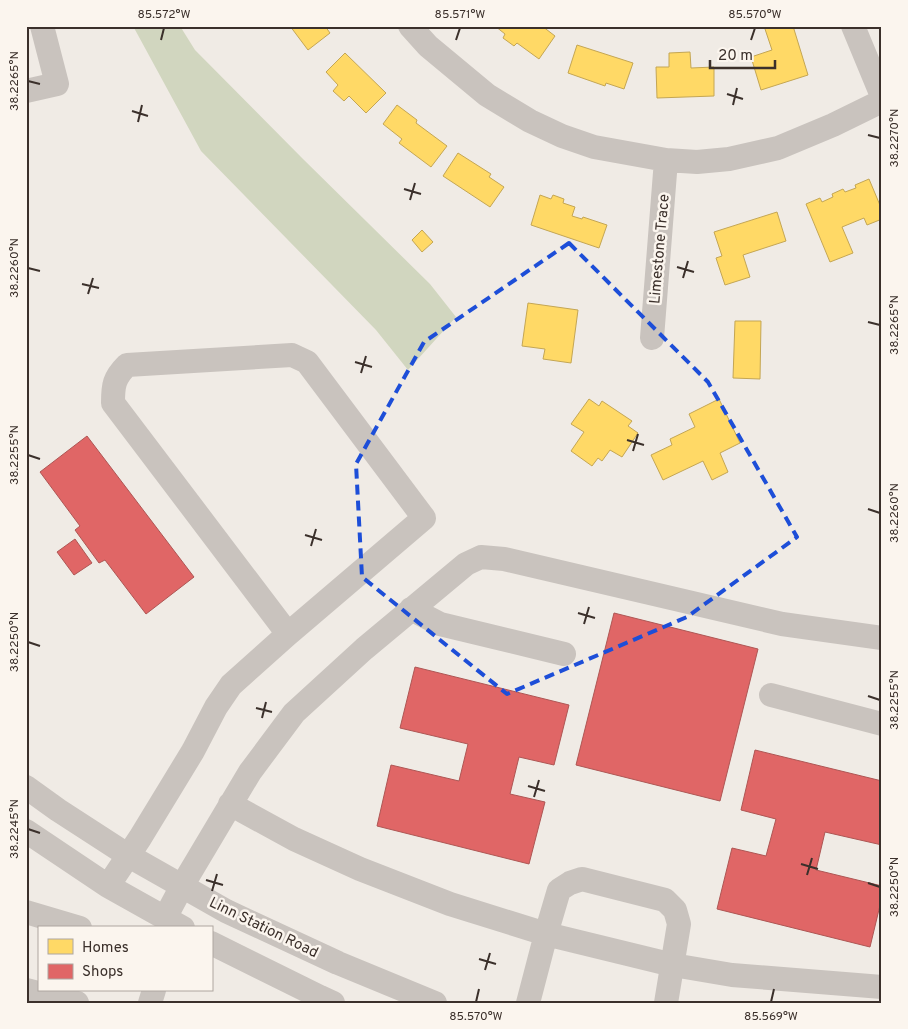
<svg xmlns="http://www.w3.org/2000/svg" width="908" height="1029" font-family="Overpass,sans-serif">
<rect width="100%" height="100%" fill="#f0ebe5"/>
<!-- green -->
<path fill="#d1d6bf" d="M133,26H180L195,50L303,159L430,284L456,317L408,370L376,330L201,151Z"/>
<!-- homes -->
<path fill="#ffd966" stroke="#c4a654" d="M290,26H325L330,33L308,50Z
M495,26H542L555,36L539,59L517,43L514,46L503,38L505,34Z
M764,26H793L808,75L761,90L751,57L772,50Z
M577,45L633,63L624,89L606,83L605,86L568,73Z
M690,52L691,68L714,67V96L657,98L656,67H669V53Z
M345,53L386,93L366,113L349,96L344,101L333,91L338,85L326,72Z
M397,105L417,120L416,123L447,146L431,167L399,143L402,139L383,124Z
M458,153L491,174L489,177L504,187L490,207L443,176Z
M869,179L882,210V219L867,225L864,218L842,227L853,253L830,262L806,204L820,198L822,202L833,197L832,194L843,189L845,192L856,188L855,185Z
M540,195L551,199L553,195L564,199L563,203L575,207L572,216L582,219L583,217L607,225L599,248L531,225Z
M777,212L786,241L743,255L750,277L725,285L716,258L722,256L714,232Z
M422,230L433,242L422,252L412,240Z
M528,303L578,310L571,363L543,359L545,349L522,346Z
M735,321H761L760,379L733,378Z
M589,399L599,406L602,401L632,421L628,426L638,433L622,457L610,450L602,461L598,458L592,466L571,451L584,432L571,424Z
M719,399L740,443L720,453L728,472L712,480L703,461L663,480L651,455L672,445L670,439L695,427L689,414Z"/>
<!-- shops -->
<path fill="#e06666" stroke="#ae5654" d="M87,436L194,577L146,614L105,560L99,563L75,530L80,526L40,472Z
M75,539L92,563L74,575L57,552Z
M614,613L758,649L720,801L576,765Z
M415,667L569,705L554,765L519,757L510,794L545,802L529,864L377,826L391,765L459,781L468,744L400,728Z
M755,750L882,781V845L825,832L816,870L882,886V897L870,947L717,909L732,848L766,856L776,819L741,810Z"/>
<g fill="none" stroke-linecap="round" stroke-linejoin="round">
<!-- minor -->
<path stroke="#c9c3be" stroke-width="24" d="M410,26L428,46L487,95L530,121L562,136L594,147L666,160L697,162L729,159L778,148L833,125L882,101
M853,26L882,96
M26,91L57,84L42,26
M652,338L666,160
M411,609L440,624L564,654
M771,695L882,724
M26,787L58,810L129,856L226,911L338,963L435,1003
M230,804L294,839L360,869L450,904L546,934L673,965L732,975L882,987
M26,831L108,886L183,928
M108,886L140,838L193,751L216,707L231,685L288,634L424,518L307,362L292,355L127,365C114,378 113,385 113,403L288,634
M26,912L80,928
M165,918L182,886L250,772L294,713L364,649L466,564L481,557L504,559L782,624L882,638
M211,943L320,997L333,1003
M26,990L77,1003
M150,1003L154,990
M528,1003L546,934L559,890L570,883L582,879L665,900L675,910L679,924L666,1003"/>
</g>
<!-- marked area -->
<path fill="none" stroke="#1d4ed8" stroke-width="4" stroke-dasharray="10 6" stroke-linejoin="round" d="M569,243L708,382L797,537L687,617L507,694L362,577L356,464L424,342Z"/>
<!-- ticks -->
<path fill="none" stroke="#3b302b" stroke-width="2" d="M161,40L164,28M456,40L460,28M751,40L755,28M28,81L40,84M727,94L743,99M733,105L737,88M132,111L148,116M138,122L142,105M868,135L880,138M404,189L421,194M410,200L415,183M677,267L694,272M28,268L40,271M683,278L688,261M82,284L99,288M88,294L93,278M868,322L880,325M355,362L372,367M361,373L366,356M627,440L644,445M633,451L638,434M28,455L40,459M868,509L880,513M305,535L322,540M311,546L316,529M578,613L595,618M584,624L589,607M28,642L40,646M868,696L880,700M256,708L272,712M262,718L266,702M528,786L545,791M534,797L539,780M28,829L40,833M801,864L818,869M807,875L812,858M206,880L223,885M868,883L880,887M212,891L217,874M479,959L496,964M485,970L490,953M476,1002L479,989M771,1002L774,989"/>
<g text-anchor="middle" stroke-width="5" stroke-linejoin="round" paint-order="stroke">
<!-- street labels -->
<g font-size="15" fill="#3b302b" stroke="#fbf5ee">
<text transform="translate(659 249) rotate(-85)" y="5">Limestone Trace</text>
<text transform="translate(264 927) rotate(26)" y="5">Linn Station Road</text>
</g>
</g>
<!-- border -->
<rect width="908" height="1029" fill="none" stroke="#fbf5ee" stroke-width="55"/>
<!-- legend -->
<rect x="38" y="926" width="175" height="65" fill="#fbf5ee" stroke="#aea6a0"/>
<rect x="48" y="939" width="25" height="15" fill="#ffd966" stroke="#aea6a0"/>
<text x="82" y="952" font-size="15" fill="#3b302b">Homes</text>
<rect x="48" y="964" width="25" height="15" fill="#e06666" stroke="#aea6a0"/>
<text x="82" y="976" font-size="15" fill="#3b302b">Shops</text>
<!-- scale -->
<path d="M710 60v8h65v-8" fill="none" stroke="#3b302b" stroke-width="2.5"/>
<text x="718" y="60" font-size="15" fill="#3b302b" stroke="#fbf5ee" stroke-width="4" paint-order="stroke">20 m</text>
<rect x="28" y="28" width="852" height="974" fill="none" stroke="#3b302b" stroke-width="2"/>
<g font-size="12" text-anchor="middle" fill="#3b302b">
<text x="164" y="18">85.572°W</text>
<text x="460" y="18">85.571°W</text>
<text x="755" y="18">85.570°W</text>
<text transform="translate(14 81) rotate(-90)" y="4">38.2265°N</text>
<text transform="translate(894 138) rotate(-90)" y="4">38.2270°N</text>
<text transform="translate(14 268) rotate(-90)" y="4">38.2260°N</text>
<text transform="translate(894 325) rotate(-90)" y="4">38.2265°N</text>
<text transform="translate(14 455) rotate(-90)" y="4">38.2255°N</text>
<text transform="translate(894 513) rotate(-90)" y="4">38.2260°N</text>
<text transform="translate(14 642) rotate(-90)" y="4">38.2250°N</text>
<text transform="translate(894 700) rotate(-90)" y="4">38.2255°N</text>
<text transform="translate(14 829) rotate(-90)" y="4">38.2245°N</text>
<text transform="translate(894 887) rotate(-90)" y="4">38.2250°N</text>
<text x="476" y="1020">85.570°W</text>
<text x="771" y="1020">85.569°W</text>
</g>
</svg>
